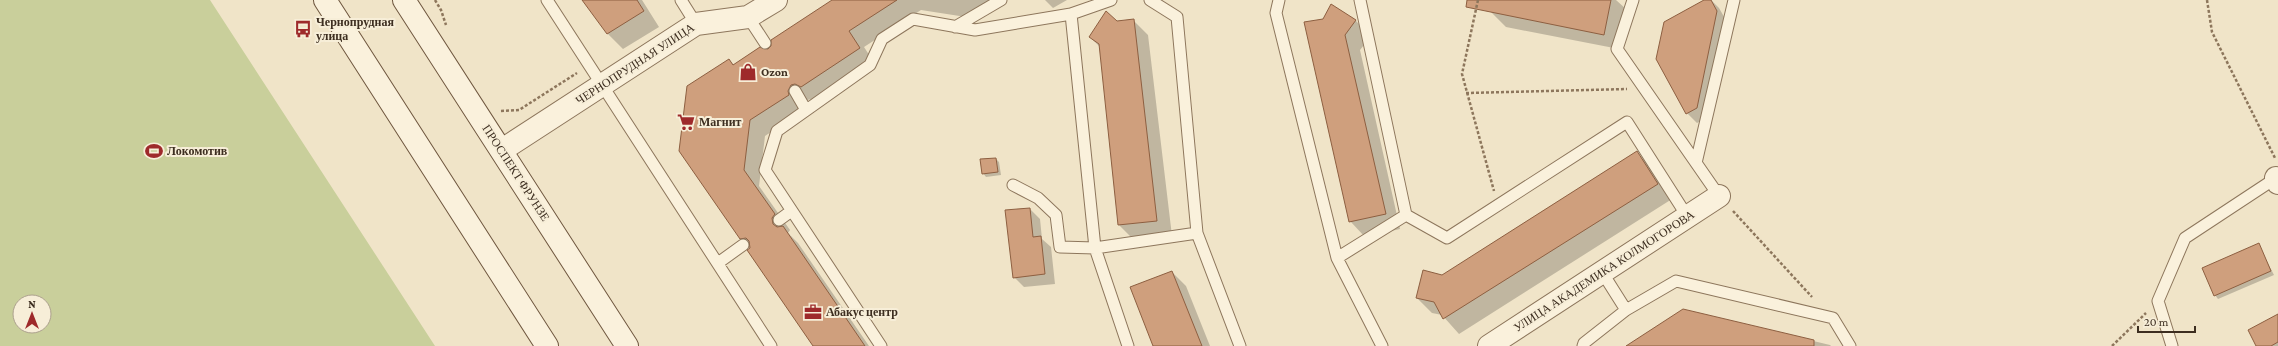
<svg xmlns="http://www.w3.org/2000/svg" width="2278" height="346" font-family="'Crimson Pro',serif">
<rect width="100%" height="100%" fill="#f0e4c8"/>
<!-- pitch -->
<path fill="#c9cf9b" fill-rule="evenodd" d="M0,0H210L435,346H0ZM20,302H44V326H20Z"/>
<!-- shadow -->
<path fill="#0003" d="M584,0H642L659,27L623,49L608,34Z
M833,0H992L966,17L921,10L864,47L875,64L817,102L812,99L807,100L804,110L765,136L759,186L790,230L788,233L798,243L869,346H814L750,248L740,238L729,60L734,65L769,50Z
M1045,0H1067L1053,8Z
M1494,0H1616L1627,10L1619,49L1506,27L1491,12Z
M1706,0H1711L1719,8L1727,22L1706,118L1697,123L1687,113Z
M1332,5L1356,21L1371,36L1360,50L1400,229L1365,237L1350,221L1323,20Z
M1133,20L1148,35L1172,236L1134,240L1119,225L1100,47L1090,37L1116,22Z
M1637,153L1652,168L1672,199L1459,334L1442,315L1432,313L1417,298L1442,276Z
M996,159L999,162L1001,175L986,177L983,173Z
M1030,209L1040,219L1042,239L1051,247L1055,284L1024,287L1014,277Z
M2258,244L2274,275L2218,299L2215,295Z
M1172,272L1186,286L1210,346H1154Z
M1683,310L1830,345L1831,346H1628Z
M2278,315V346H2258Z"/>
<!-- building -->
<path fill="#cf9f7d" stroke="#8d5f41" d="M582,0H637L644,11L607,34Z
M832,0H897L849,31L860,48L801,87L795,84L791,85L788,91L789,95L750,120L744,170L775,214L772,218L773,224L777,227L783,226L865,346H813L747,250L750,248L749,241L746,238L740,239L679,151L687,86L729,59L733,65L760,47L768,49L771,46V40Z
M1467,0H1611L1604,35L1466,7Z
M1704,0H1711L1717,11L1697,108L1686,114L1656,59L1664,22Z
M1331,4L1356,20L1345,35L1386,214L1349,222L1304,22L1323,19Z
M1106,11L1117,21L1134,19L1157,221L1118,225L1099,44L1089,37Z
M1637,151L1658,184L1443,319L1434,302L1416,298L1423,270L1442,275Z
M996,158L998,172L982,174L980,159Z
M1030,208L1033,237L1041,236L1045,274L1013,278L1005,210Z
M2259,243L2271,271L2214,296L2202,268Z
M1172,271L1202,346H1153L1130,287Z
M1683,309L1814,340V346H1626Z
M2278,314V342L2271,346H2256L2248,330Z"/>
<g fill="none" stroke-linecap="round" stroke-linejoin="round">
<!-- lane casing -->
<g stroke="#8d765c" stroke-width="13">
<path id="lane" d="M547,0L771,346
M681,0L696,24
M1150,0L1177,17L1197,233L1240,346
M1279,0L1276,13L1337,258
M1360,0L1406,215
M1633,0L1617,49L1719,196
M1071,14L1095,248L1128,346
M748,17L765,43
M955,27L1001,0
M795,91L806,110
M1696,163L1734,0
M1013,185L1038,198L1056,215L1060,247L1095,248L1197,233
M779,220L790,212
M718,263L743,245
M1602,272L1626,310
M881,346L765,170L777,131L870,65L882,39L913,19L975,30L1071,14L1111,0
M1382,346L1337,258L1406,215L1447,238L1627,122L1687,216
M1583,346L1584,343L1626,310L1676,281L1833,318L1850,346
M2172,346L2158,301L2185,238L2276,178"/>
</g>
<!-- street casing -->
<g stroke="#8d765c" stroke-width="24">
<path id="street" d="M502,150L696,24L748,17L776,0
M2276,178L2278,183
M1489,346L1719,196"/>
</g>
<!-- secondary casing -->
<g stroke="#6f573f" stroke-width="24">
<path id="secondary" d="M325,0L547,346
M404,0L627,346"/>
</g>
<!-- path -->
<path stroke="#8d765c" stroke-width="2.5" stroke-dasharray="3 2" stroke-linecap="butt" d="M435,0L441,10L446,25
M1478,0L1462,74L1494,191
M2207,0L2212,32L2275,158
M1466,93L1627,89
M501,111L519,110L577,73
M1733,211L1812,297
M2112,346L2146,313"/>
<!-- lane -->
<use href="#lane" stroke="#faf1dc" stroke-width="11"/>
<!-- street -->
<use href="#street" stroke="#faf1dc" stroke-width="22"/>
<!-- secondary -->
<use href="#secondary" stroke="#faf1dc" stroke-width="22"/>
</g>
<!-- icons -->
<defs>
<g id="bus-bare" transform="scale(1.38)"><path d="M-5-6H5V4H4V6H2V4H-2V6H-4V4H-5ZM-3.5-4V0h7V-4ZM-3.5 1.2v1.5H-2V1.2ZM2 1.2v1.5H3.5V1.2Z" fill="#9e2a2b" stroke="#f7eed8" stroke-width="2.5" paint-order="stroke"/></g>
<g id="shop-bare" transform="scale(1.38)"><path d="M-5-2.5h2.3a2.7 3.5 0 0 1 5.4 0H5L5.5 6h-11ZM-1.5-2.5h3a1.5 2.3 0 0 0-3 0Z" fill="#9e2a2b" stroke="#f7eed8" stroke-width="2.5" paint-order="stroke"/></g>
<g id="supermarket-bare" transform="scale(1.38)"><path d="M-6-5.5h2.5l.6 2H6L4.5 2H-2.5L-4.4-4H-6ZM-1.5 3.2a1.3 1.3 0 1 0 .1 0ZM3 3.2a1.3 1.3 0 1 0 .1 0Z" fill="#9e2a2b" stroke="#f7eed8" stroke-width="2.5" paint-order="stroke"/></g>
<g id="stadium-bare" transform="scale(1.38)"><path d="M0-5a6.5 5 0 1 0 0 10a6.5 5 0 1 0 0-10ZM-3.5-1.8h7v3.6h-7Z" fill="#9e2a2b" stroke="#f7eed8" stroke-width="2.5" paint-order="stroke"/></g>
<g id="office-bare" transform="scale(1.38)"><path d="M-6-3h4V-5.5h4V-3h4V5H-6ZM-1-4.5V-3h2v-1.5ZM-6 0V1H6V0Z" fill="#9e2a2b" stroke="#f7eed8" stroke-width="2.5" paint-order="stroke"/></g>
</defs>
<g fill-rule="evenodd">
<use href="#bus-bare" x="303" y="29"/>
<use href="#shop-bare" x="748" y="72"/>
<use href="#supermarket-bare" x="686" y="122"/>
<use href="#stadium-bare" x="154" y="151"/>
<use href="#office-bare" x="813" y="312"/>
</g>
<g text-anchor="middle" stroke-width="4" stroke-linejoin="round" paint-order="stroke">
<!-- poi labels -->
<g font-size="12" font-weight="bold" fill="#3d2e20" stroke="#f7eed8" text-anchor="start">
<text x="316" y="26">Чернопрудная<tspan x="316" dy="14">улица</tspan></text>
<text x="761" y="76">Ozon</text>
<text x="699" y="126">Магнит</text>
<text x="167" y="155">Локомотив</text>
<text x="826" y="316">Абакус центр</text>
</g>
<!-- street labels -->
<g font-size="12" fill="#3d2e20" stroke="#f7eed8">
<text transform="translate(635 64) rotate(-33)" y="4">ЧЕРНОПРУДНАЯ УЛИЦА</text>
<text transform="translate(516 173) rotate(57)" y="4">ПРОСПЕКТ ФРУНЗЕ</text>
<text transform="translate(1604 271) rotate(-33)" y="4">УЛИЦА АКАДЕМИКА КОЛМОГОРОВА</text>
</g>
</g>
<!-- north arrow -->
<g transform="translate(32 314)"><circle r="19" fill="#f7eed8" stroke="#ada18e"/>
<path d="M0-3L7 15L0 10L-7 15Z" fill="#9e2a2b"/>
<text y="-6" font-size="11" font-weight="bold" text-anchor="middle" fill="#3d2e20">N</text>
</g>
<!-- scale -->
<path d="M2138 326v6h57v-6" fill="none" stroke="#3d2e20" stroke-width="2"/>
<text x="2144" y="326" font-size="12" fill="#3d2e20" stroke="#f7eed8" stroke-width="3" paint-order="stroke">20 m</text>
</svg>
